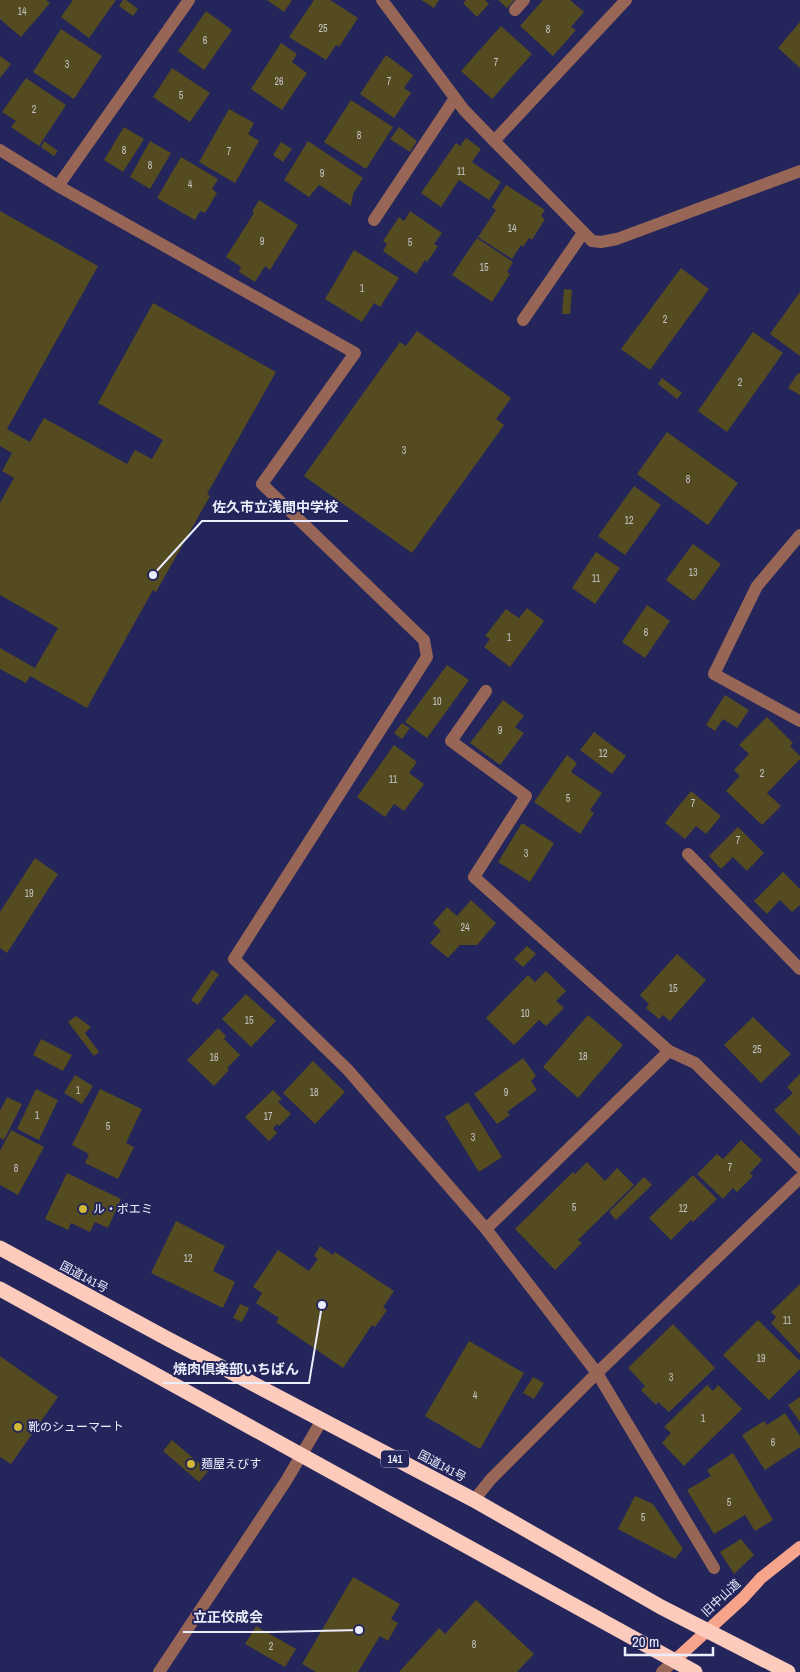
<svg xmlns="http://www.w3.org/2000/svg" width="800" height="1672" font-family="'Archivo Narrow','Noto Sans JP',sans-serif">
<rect width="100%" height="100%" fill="#23255b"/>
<!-- building -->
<path fill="#544b21" d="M0,0H46L50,3L21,37L0,19Z
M73,0H116L89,38L61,17Z
M123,0H126L138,9L133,16L119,6Z
M267,0H292L284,12Z
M314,0H330L358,18L339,47L336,45L326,60L289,37Z
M421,0H439L434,8Z
M466,0H485L489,4L477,17L463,3Z
M498,0H515L507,8Z
M543,0H570L584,12L571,27L576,30L553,56L520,26Z
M206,11L232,30L204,70L178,51Z
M800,22V68L778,48Z
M501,26L532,54L492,99L461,71Z
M61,29L102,56L74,99L33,72Z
M281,43L297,54L292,62L307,73L282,110L251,89Z
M386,55L413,75L404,88L411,93L394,118L360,94Z
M0,56L11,64L0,78Z
M172,68L210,93L190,122L153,97Z
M26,78L66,105L39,146L11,127L16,121L2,112Z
M351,100L393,127L366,169L324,142Z
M229,109L254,123L248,134L259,141L235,183L199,162Z
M124,127L144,139L123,172L104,160Z
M399,127L417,141L410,152L390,139Z
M466,138L481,149L472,162L501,182L489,200L459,180L441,207L421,193L456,143L460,146Z
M44,141L58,151L54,156L41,147Z
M150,141L171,153L150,189L130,177Z
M308,141L363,178L353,194L351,206L319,185L309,197L284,180Z
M281,142L292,149L283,162L273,155Z
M181,157L218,179L212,189L217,193L205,213L200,211L195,220L157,198Z
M506,185L545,210L541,216L545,219L532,240L529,238L523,247L521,245L512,259L478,237L496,210L492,207Z
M259,200L298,225L270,270L265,266L255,282L239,272L241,267L226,257L254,213L252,212Z
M0,211L98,266L7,429L30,442L44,418L127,464L135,450L152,459L163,440L98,403L153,303L276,372L207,494L210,496L156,592L153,590L87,708L30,676L26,683L0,669V648L35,668L58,628L0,595V503L14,478L2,471L12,453L0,446Z
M410,211L442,233L434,244L438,246L427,262L425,260L416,274L383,251L387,244L383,241L399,217L404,221Z
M477,238L513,262L507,272L510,274L492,302L452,275Z
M354,250L399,278L380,307L374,303L362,322L325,299Z
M681,268L709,289L650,370L621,349Z
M564,289L572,290L570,314H562Z
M800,292V356L770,334Z
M417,331L511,398L496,419L504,425L412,553L304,476L400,342L406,346Z
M753,332L783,353L727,432L698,411Z
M798,373L800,374V395L788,388Z
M662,378L682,393L677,399L658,384Z
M667,432L738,483L708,525L637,474Z
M634,486L661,505L625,555L598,536Z
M693,544L721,564L694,601L666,580Z
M596,552L620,568L595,604L572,588Z
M647,605L670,621L645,658L622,642Z
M527,608L544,621L510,667L484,647L490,639L485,636L506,609L519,618Z
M447,665L469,680L427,738L405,722Z
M725,695L749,710L737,728L723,719L715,731L706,725Z
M503,700L524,716L515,727L524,733L500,765L470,743Z
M767,717L793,743L790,746L800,756V759L767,793L781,806L762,825L726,791L740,776L734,770L749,754L739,745Z
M402,723L410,728L402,739L394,733Z
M594,732L626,756L612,774L580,750Z
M394,745L417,762L409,773L424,784L404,811L394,804L385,817L357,797Z
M567,755L577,763L571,772L602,793L590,810L594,813L580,834L534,802Z
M691,791L721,816L706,834L696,826L685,839L665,823Z
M522,823L554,843L530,882L498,862Z
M738,827L764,853L747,871L733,857L721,869L709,856Z
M35,858L58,874L7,953L0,948V912Z
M783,872L800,889V905L792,912L780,900L767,914L754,901Z
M471,900L496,923L477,945H460L448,958L430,943L441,931L433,923L447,907L457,916Z
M527,946L536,954L523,967L514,959Z
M677,954L706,980L670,1021L663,1015L659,1019L646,1008L649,1004L640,995Z
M212,970L219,974L198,1005L191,1000Z
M546,971L566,991L556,1001L564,1008L546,1026L539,1020L514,1045L486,1018L528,975L535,982Z
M246,994L276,1021L251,1047L222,1019Z
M588,1015L623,1045L578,1098L543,1067Z
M76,1016L91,1027L85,1033L99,1052L94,1056L68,1022Z
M753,1017L791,1054L761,1083L724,1045Z
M218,1028L226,1036L224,1039L240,1055L227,1068L229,1070L214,1086L187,1060Z
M41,1039L72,1055L63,1071L33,1055Z
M523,1058L536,1076L531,1081L537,1090L507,1112L510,1115L497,1124L474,1094Z
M313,1061L345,1092L315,1124L283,1093Z
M800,1074V1136L774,1110L793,1093L787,1087Z
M75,1075L93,1086L82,1104L64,1093Z
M36,1089L58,1100L39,1140L17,1129Z
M100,1089L142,1109L126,1143L134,1147L118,1179L85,1163L89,1154L72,1145Z
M273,1090L282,1099L278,1102L291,1114L279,1126L277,1124L273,1128L277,1133L269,1141L245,1117Z
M7,1097L22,1104L4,1140L0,1138V1111Z
M468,1102L502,1157L479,1172L445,1117Z
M11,1130L44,1147L18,1195L0,1185V1151Z
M741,1140L762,1160L750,1173L753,1176L737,1192L733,1188L723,1199L697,1174L717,1154L723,1159Z
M587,1162L605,1181L617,1168L634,1185L578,1240L582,1243L555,1270L515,1229L573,1172L575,1174Z
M67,1173L121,1199L108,1228L95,1222L90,1232L71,1223L68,1230L45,1219Z
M693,1175L717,1199L693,1222L691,1220L671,1240L649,1218Z
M644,1177L652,1185L616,1220L609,1212Z
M176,1221L225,1246L213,1271L235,1282L223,1308L151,1273Z
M320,1246L333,1255L335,1252L394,1291L383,1307L387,1310L375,1327L372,1325L343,1368L276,1322L279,1318L256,1303L262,1293L253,1287L278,1250L309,1271L318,1259L314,1256Z
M800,1284V1354L771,1323L776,1317L771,1312Z
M240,1304L249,1308L242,1322L233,1318Z
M758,1320L800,1361V1369L769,1400L723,1355Z
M673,1324L715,1368L669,1412L658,1402L656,1405L641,1390L645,1386L628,1368Z
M469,1341L524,1373L480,1449L425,1416Z
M0,1356L58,1397L11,1464L0,1457Z
M533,1377L544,1383L534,1399L523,1393Z
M707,1385L713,1391L718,1385L742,1409L684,1466L662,1443L671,1433L664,1427Z
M800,1397V1422L788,1405Z
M785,1413L800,1436V1447L765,1470L742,1435L764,1421L767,1425Z
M172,1440L208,1471L199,1482L163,1451Z
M733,1453L773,1520L755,1531L745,1515L714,1534L687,1490L711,1476L707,1470Z
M635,1496L653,1504L683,1549L675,1559L618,1529Z
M741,1539L754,1555L734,1574L720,1552Z
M353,1577L400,1604L391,1619L398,1623L388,1641L380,1636L358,1672H316L302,1664Z
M476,1600L534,1654L517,1672H399L439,1628L445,1634Z
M256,1626L296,1649L285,1667L245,1644Z"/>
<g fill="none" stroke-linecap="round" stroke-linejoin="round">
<!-- minor -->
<path stroke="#986657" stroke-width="12" d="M382,0L464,110L592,241L601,242L617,239L800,171
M515,10L524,0
M494,141L626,0
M0,150L58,186L355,353L262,484L424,640L427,657L234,959L348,1070L486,1229L597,1373L714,1568
M58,186L189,0
M374,220L455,98
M523,320L583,233
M800,535L757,586L714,674L800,721
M486,691L451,741L526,796L474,877L669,1051
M688,854L800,969
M486,1229L669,1051L695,1063L800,1167
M474,1500L491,1479L597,1373L800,1178
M159,1672L286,1481L322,1420
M662,1672L674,1661"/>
<!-- major -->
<path stroke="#f6a48c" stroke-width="12" d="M674,1661L743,1598L761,1578L800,1547"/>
<!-- highway -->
<path stroke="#fdcbbc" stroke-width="15" d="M0,1248L168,1339L474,1500L661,1607L788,1672
M0,1289L695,1672"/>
</g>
<!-- markers -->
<g fill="#d1b736" stroke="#23255b" stroke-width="2">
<circle cx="83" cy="1209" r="5"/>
<circle cx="18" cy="1427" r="5"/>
<circle cx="191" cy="1464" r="5"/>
</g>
<g text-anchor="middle" stroke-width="4" stroke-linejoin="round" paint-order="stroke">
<!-- number labels -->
<g font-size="10" fill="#c5c4c4">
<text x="22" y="15">14</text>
<text x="323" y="32">25</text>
<text x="548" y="33">8</text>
<text x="205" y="44">6</text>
<text x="496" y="66">7</text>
<text x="67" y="68">3</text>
<text x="279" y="85">26</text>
<text x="389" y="85">7</text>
<text x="181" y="99">5</text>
<text x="34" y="113">2</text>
<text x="359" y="139">8</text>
<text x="124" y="154">8</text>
<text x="229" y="155">7</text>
<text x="150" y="169">8</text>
<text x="461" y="175">11</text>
<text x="322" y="177">9</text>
<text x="190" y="188">4</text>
<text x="512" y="232">14</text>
<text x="262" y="245">9</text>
<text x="410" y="246">5</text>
<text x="484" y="271">15</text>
<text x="362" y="292">1</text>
<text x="665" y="323">2</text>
<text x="740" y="386">2</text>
<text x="404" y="454">3</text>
<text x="688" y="483">8</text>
<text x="629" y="524">12</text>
<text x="693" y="576">13</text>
<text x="596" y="582">11</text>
<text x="646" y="636">6</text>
<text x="509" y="641">1</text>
<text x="437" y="705">10</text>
<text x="500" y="734">9</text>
<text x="603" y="757">12</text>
<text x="762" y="777">2</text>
<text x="393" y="783">11</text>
<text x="568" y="802">5</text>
<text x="693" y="807">7</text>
<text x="738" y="844">7</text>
<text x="526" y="857">3</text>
<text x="29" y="897">19</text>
<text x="465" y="931">24</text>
<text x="673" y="992">15</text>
<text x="525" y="1017">10</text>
<text x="249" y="1024">15</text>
<text x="757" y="1053">25</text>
<text x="583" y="1060">18</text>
<text x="214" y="1061">16</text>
<text x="78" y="1094">1</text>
<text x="314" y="1096">18</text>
<text x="506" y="1096">9</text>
<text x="37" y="1119">1</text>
<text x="268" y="1120">17</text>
<text x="108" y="1130">5</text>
<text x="473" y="1141">3</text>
<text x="730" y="1171">7</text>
<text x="16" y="1172">8</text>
<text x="574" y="1211">5</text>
<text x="683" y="1212">12</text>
<text x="188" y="1262">12</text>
<text x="787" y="1324">11</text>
<text x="761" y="1362">19</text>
<text x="671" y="1381">3</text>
<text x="475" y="1399">4</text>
<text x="703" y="1422">1</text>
<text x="773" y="1446">6</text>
<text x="729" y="1506">5</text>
<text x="643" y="1521">5</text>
<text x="474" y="1648">8</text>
<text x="271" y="1650">2</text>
</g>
<!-- shield labels -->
<rect fill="#23255b" stroke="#afb1cb" stroke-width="1" x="381" y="1450.5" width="28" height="17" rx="4"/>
<g font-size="11" font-weight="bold" fill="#ebedfb">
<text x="395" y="1463">141</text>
</g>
<!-- poi labels -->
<g font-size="12" fill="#ebedfb" stroke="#23255b" text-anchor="start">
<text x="93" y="1213">ル・ポエミ</text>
<text x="28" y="1431">靴のシューマート</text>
<text x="201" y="1468">麺屋えびす</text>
</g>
<!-- street labels -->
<g font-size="12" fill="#ebedfb" stroke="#23255b">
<text transform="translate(84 1277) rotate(28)" y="4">国道141号</text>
<text transform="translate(442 1466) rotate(28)" y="4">国道141号</text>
<text transform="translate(721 1598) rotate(-43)" y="4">旧中山道</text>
</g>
</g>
<!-- callouts -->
<path fill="none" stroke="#ebedfb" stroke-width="2" d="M153 575L202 521H348M322 1305L309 1383H163M359 1630L273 1632H183"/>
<g fill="#ebedfb" stroke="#23255b" stroke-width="2">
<circle cx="153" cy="575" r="5"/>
<circle cx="322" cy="1305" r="5"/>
<circle cx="359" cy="1630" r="5"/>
</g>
<g font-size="14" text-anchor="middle" font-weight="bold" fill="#ebedfb" stroke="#23255b" stroke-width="4" stroke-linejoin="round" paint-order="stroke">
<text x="275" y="512">佐久市立浅間中学校</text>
<text x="236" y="1374">焼肉倶楽部いちばん</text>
<text x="228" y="1622">立正佼成会</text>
</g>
<!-- scale -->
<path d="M625 1647v8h88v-8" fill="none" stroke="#ebedfb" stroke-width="2.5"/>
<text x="632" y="1647" font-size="15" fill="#ebedfb" stroke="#23255b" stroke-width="4" paint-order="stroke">20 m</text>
</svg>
